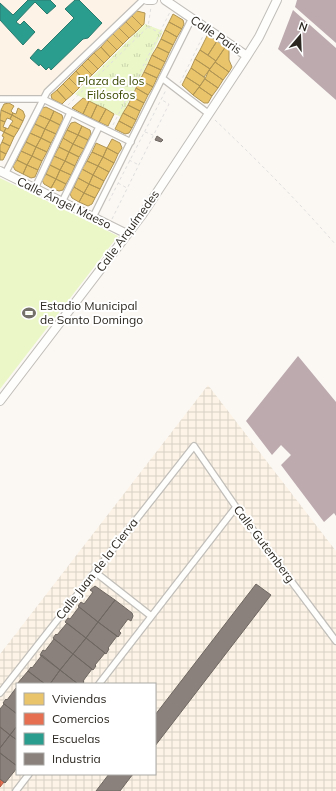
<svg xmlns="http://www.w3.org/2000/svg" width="336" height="791" font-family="Mulish,sans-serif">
<defs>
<pattern id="industrial-grid" width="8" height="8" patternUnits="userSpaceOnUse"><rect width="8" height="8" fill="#fdf4e7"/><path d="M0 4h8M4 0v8" fill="none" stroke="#d9d1c6"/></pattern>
<pattern id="grass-tufts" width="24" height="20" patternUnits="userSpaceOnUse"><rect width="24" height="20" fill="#ebf7c7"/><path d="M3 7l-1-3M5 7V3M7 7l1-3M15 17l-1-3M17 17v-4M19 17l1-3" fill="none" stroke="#cad4ab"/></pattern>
</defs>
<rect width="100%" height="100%" fill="#fbf8f4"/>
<!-- built -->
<path fill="#fdf4e7" d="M0,0H143L43,99L0,100Z"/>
<!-- industrial -->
<path fill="url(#industrial-grid)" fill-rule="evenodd" d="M208,385L336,551V791H0V654ZM17,684H155V774H17Z"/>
<!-- grass -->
<path fill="url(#grass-tufts)" d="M145,24L163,31L121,117L75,94Z"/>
<!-- pitch -->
<path fill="#ebf7c7" d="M0,178L118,236L0,389Z"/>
<!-- homes -->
<path fill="#e9c46a" stroke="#b09554" d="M137,11L145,13L144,24L142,26L132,16Z
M173,14L183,20L184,24L182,29L169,22Z
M132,16L142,26L136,32L126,22Z
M126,22L136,32L129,38L119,28Z
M169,22L182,29L177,37L165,30Z
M119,28L129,38L123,44L113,34Z
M165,30L177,37L173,45L161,39Z
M113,34L123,44L117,50L107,40Z
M208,34L217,41L208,55L200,50Z
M161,39L173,45L169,53L157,47Z
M107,40L117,50L110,57L101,47Z
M217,41L226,46L216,61L208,55Z
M226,46L229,48V60L232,67L229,72L215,62Z
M101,47L110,57L104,63L94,53Z
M157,47L169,53L165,62L152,55Z
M200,50L216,61L210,69L195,59Z
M94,53L104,63L98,69L88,59Z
M152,55L165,62L161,70L148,64Z
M88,59L98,69L92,75L82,65Z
M195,59L210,69L204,77L191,68Z
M215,62L229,72L223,80L209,70Z
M148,64L161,70L157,78L144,72Z
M82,65L92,75L85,81L76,71Z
M191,68L205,78L200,86L186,77Z
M209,70L223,80L218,88L205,79Z
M76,71L85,81L79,88L69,78Z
M144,72L157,78L153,87L140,80Z
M186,77L200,86L193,95L182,85Z
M69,78L79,88L73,94L63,84Z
M205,79L218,88L212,96L199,87Z
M140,80L153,87L148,95L136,88Z
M63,84L73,94L66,100L57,90Z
M199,87L212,96L208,103H204L193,95Z
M136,88L148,95L144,103L132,97Z
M57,90L66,100L62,104L52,99L51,95Z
M132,97L144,103L140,111L128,105Z
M83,98L89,101L83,114L72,108Z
M89,101L97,105L91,118L83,114Z
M9,103L14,106L11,111L13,113L12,115L1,110L4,104Z
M97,105L106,109L99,122L91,118Z
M128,105L140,111L136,120L123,113Z
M46,107L54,111L50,120L39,115L42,108Z
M18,108L23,111L25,116L23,121L12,115L13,113L16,114Z
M106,109L114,114L108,126L99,122Z
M1,110L12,115L10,119L7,118L5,122L0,120Z
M54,111L62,115L63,119L60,125L50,120Z
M123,113L136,120L132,128L119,121Z
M12,115L23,121L19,129L10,125L13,121L10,119Z
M39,115L50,120L45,129L35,124Z
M0,120L5,122L3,127L6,128L4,132L0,130Z
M50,120L60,125L56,134L45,129Z
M119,121L132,128L129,133L125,134L115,129Z
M75,122L82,126L78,135L67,130L71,123Z
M35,124L45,129L41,138L30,133Z
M10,125L19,129L14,137L4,132L6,128L8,129Z
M82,126L90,130L91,134L88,140L78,135Z
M45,129L56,134L51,143L41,138Z
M67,130L78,135L73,144L63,138Z
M4,132L14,137L10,146L2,142L4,137L2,136Z
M30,133L41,138L36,147L26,142Z
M78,135L88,140L84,149L73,144Z
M41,138L51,143L47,152L36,147Z
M63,138L73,144L69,152L59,147Z
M112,139L120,143L122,148L118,154L107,148Z
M2,142L10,146L6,154L0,151V146Z
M26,142L36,147L32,156L21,151Z
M96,143L107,148L103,157L92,152Z
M73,144L84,149L79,157L69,152Z
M36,147L47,152L42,161L32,156Z
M59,147L69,152L65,161L54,156Z
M107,148L118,154L114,163L103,157Z
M0,151L6,154L3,160H0Z
M21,151L32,156L27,165L17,160Z
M69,152L79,157L75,166L65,161Z
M92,152L103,157L98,166L87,161Z
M32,156L42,161L38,170L27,165Z
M54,156L65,161L60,170L50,165Z
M103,157L114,163L109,172L98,166Z
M17,160L27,165L23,174L15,170L13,166Z
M65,161L75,166L71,175L60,170Z
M87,161L98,166L93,175L82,169Z
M27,165L38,170L35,177L31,178L23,174Z
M50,165L60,170L56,179L46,174Z
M98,166L109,172L104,181L93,175Z
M82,169L93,175L89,184L78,178Z
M60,170L71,175L66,184L56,179Z
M46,174L56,179L51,188L44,184L42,180Z
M93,175L104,181L100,189L89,184Z
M78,178L89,184L84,193L74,187Z
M56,179L66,184L63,190L59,191L51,188Z
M89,184L100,189L95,198L84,193Z
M74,187L84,193L79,202L72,198L70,194Z
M84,193L95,198L92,204L88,206L79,202Z"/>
<!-- shops -->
<path fill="#e76f51" stroke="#af5942" d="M0,779L4,782L0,787Z"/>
<!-- schools -->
<path fill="#2a9d8f" stroke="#2a7a6e" d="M28,0H50L56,6L47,14L35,2L16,22L20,25L24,21L35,32L23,45L0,20V3L13,15Z
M75,0H79L102,23L88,38L83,39L51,70L49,67L46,70L40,64L39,66L30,58L38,49L41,51L74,18L65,9Z"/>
<!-- industry -->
<path fill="#8a817c" stroke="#6e6660" d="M157,136L163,140L161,142L155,140Z
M256,584L271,595L155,746V715Z
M95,586L115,600L98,622L78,606L81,602L84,604L93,592L90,590Z
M115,600L132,613L133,616L131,621L128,619L119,631L121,633L118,637L98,622Z
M79,607L98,622L86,638L65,622L68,618L70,619Z
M98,622L117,636L108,648L109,649L106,654L86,638Z
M67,623L86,638L73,654L53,638L56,634L57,635Z
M86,638L105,653L95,665L96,666L93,670L73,654Z
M54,639L73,654L60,670L40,655L43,650L45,651Z
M73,654L92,669L83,681L84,682L82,684H78L60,670Z
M42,655L60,670L50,684H45L28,671L31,667L32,668Z
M60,670L78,684H50Z
M28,671L29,672L45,684H17Z
M16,688H17V714L3,703L6,699L7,700Z
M4,704L17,714V726L10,735L0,727V709Z
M17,726V740L10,735Z
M0,727L10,735L0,748Z
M10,735L17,740V766L0,753V748Z
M0,753L17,766V768L5,783L0,779Z
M109,774H133L120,791H96Z"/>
<!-- building -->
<path fill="#bcaaaf" d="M297,0H336V43L295,7Z
M293,10L336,48V100L278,49Z
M298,356L336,402V516L334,513L324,522L281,465L291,455L281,445L272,455L246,421Z"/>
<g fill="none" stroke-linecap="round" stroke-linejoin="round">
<!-- street casing -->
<g stroke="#c1beb9" stroke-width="8">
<path id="street" d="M162,78L209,114
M0,99H43L131,142
M5,174L47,92L143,0
M35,188L70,113
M62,202L99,127
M93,217L192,18
M95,572L151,616
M99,684L236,507
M0,693L194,446L236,507L336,641
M16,791L29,774"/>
</g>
<!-- secondary casing -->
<g stroke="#c1beb9" stroke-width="10">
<path id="secondary" d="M147,0H153
M165,0L247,56
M0,171L127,234
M0,401L142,215L247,56L259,37L277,0"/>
</g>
<!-- path -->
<path stroke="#e0dfde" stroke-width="1" stroke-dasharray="3 3" stroke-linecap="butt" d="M160,32L170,12
M180,83L203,36
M68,105L148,27
M215,120C257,160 298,201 336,245
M113,125L160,33L148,27L151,7
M145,132L153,135
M129,160L139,165
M118,183L127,188
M109,201L166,90
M112,219L169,104L162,100"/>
<!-- street -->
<use href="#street" stroke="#fefefd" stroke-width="5.5"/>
<!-- secondary -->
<use href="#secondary" stroke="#fefefd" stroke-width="8"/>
</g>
<!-- icons -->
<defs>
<g id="stadium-bare" transform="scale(1.08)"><path d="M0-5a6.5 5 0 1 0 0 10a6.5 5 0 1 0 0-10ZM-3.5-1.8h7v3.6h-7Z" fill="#74706a" stroke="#fff" stroke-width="2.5" paint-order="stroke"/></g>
</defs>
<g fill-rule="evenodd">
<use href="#stadium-bare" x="29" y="313"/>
</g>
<g text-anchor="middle" stroke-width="4" stroke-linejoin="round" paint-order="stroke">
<!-- street labels -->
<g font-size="12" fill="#2b2720" stroke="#fff">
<text transform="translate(216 35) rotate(34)" y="4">Calle Paris</text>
<text transform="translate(64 203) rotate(26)" y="4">Calle Ángel Maeso</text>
<text transform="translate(128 231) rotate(-54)" y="4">Calle Arquímedes</text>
<text transform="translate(264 544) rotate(53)" y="4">Calle Gutemberg</text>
<text transform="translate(97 569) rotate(-52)" y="4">Calle Juan de la Cierva</text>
</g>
<!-- park labels -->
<g font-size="12" fill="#3b4a02" stroke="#fff">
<text x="111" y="85">Plaza de los<tspan x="111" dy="14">Filósofos</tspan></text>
</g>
<!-- poi labels -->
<g font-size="12" fill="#2b2720" stroke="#fff" text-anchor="start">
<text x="40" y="310">Estadio Municipal<tspan x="40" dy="14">de Santo Domingo</tspan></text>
</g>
</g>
<!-- legend -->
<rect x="16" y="683" width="140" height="92" fill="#ffffff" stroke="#aaa9a6"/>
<rect x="24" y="693" width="20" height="12" fill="#e9c46a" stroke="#aaa9a6"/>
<text x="52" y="703" font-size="12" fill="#2b2720">Viviendas</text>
<rect x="24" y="713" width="20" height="12" fill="#e76f51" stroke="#aaa9a6"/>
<text x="52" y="723" font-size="12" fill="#2b2720">Comercios</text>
<rect x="24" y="733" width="20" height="12" fill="#2a9d8f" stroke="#aaa9a6"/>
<text x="52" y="743" font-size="12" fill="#2b2720">Escuelas</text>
<rect x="24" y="753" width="20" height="12" fill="#8a817c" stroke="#aaa9a6"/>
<text x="52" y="763" font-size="12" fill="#2b2720">Industria</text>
<!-- north arrow -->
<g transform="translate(300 36) rotate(19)" stroke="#ffffff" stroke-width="3" paint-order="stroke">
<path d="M0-3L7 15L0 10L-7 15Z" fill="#2b2720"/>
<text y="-6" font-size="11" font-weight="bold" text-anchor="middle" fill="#2b2720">N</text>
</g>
</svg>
